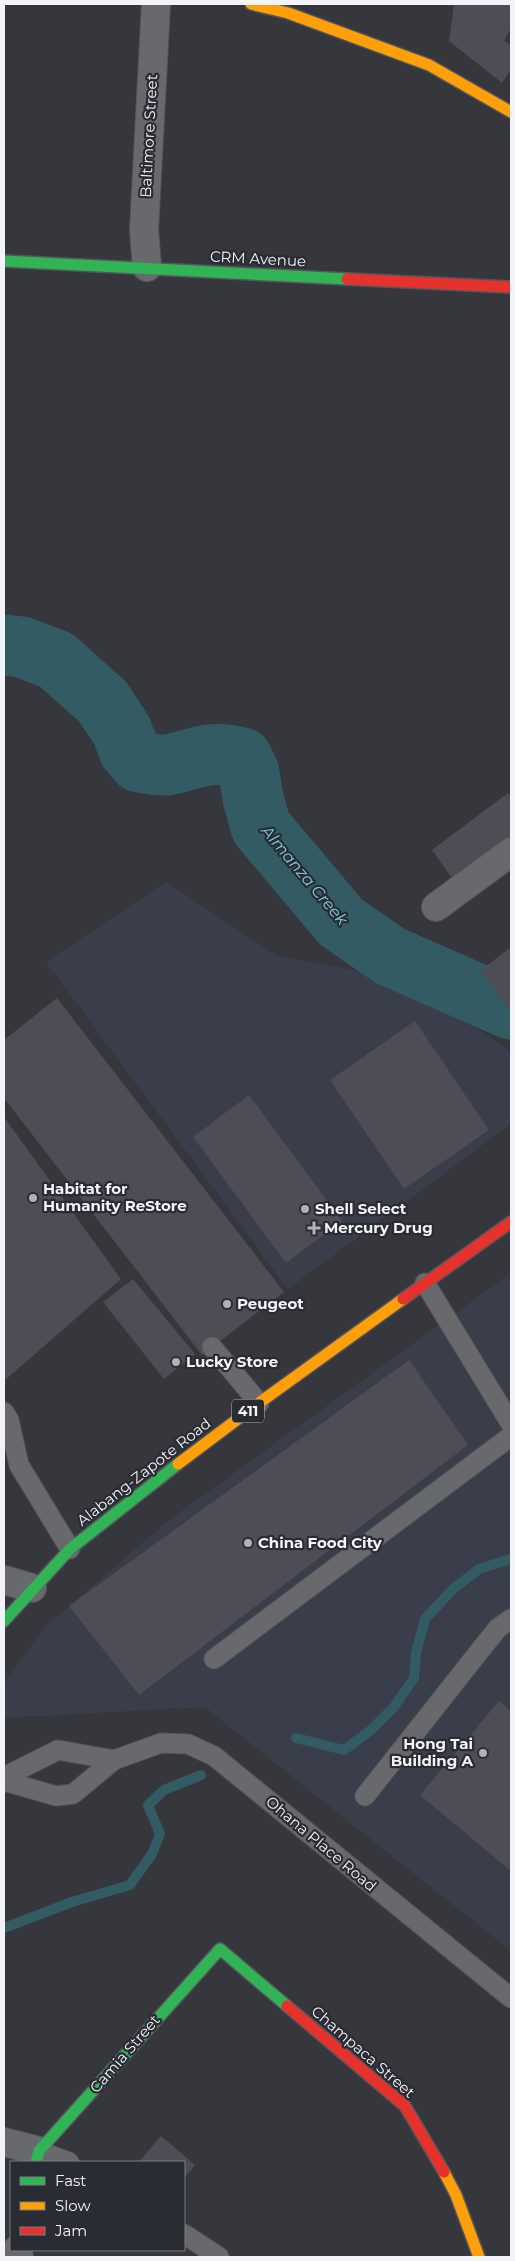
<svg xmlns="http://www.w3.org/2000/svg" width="515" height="2261" font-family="Montserrat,sans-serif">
<rect width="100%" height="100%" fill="#36373c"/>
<!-- built -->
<path fill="#3a3e4a" d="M166,882L278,956L403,979L506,1048L511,1054V1124L288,1289L46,962Z
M511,1273V1951L205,1707L4,1718V1683L46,1626L169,1520Z"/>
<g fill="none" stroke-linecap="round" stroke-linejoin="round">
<!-- stream -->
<path stroke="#325b63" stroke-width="10" d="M296,1738L344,1750L371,1730L394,1707L414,1678L416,1653L425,1619L453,1589L479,1569L511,1559
M4,1928L72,1902L130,1885L152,1854L160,1834L148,1805L164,1790L201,1775"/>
<!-- river -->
<path stroke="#325b63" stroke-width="61" d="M4,645L22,647L56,660L103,702L122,731L129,750L139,762C148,763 159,766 167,765C196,759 211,749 242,758L249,773L253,798L261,827L341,922L390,956L511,1009"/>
</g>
<!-- building -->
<path fill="#4e4d55" d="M454,4H511V28L504,41L511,45V69L502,83L449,41Z
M508,793L511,797V845L457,885L432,850Z
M511,947V1012L481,970Z
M57,998L284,1292L202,1355L4,1098V1040Z
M415,1021L489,1130L404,1189L330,1080Z
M249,1095L342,1221L286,1263L193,1137Z
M4,1117L121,1279L4,1381Z
M133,1279L195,1354L164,1379L103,1302Z
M409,1360L468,1445L139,1695L69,1606Z
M499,1701L511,1711V1871L420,1795Z
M161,2136L195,2165L184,2178V2162H139Z"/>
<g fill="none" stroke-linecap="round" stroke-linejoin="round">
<!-- lane casing -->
<g stroke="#55565b" stroke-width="21">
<path id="lane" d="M425,1283L511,1424
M212,1347L259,1403
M4,1412L9,1420L19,1465L70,1549
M214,1659L511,1436
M4,1777L58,1750L114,1760
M4,1781L56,1796L73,1794L114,1760L161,1743L188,1744L214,1756L511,1998
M365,1796L478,1653L498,1628L511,1619
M39,2151L69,2162
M184,2234L219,2257"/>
</g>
<!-- street casing -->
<g stroke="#55565b" stroke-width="30">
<path id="street" d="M147,267L144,230L156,4
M436,907L511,852
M4,1580L32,1588
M4,2142L39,2151
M17,2250L19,2257"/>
</g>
<!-- fast casing -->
<g stroke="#55565b" stroke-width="14">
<path id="fast" d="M4,261L347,279
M4,1621L70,1549L178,1464
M36,2162L39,2151L220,1949L287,2006"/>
</g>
<!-- slow casing -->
<g stroke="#55565b" stroke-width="14">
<path id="slow" d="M251,4L288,13L429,65L511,112
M178,1464L259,1403L403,1299
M444,2172L456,2195L479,2257"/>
</g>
<!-- jam casing -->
<g stroke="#55565b" stroke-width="14">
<path id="jam" d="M347,279L511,287
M403,1299L511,1222
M287,2006L405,2106L444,2172"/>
</g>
<!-- lane -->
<use href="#lane" stroke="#68696c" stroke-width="19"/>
<!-- street -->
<use href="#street" stroke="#68696c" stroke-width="28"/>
<!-- fast -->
<use href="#fast" stroke="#30b455" stroke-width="11"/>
<!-- slow -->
<use href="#slow" stroke="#ff9f0a" stroke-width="11"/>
<!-- jam -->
<use href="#jam" stroke="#e5322d" stroke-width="11"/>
</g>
<!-- markers -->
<g fill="#b1b2b8" stroke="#2a2c33" stroke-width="2">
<circle cx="33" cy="1198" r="5"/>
<circle cx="305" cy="1209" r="5"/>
<path d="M311.5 1220.5h5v5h5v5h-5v5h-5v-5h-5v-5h5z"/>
<circle cx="227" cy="1304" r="5"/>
<circle cx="176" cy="1362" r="5"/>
<circle cx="248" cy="1543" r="5"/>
<circle cx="483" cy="1753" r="5"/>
</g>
<g text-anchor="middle" stroke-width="4.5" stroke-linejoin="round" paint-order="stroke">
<!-- shield labels -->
<rect fill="#2a2c33" stroke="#b7b8be" stroke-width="1" x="232" y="1399.5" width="32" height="23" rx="4"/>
<g font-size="14" font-weight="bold" fill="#f3f4fa">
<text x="248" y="1416">411</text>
</g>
<!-- street labels -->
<g font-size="15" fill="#f3f4fa" stroke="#2a2c33">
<text transform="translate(149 136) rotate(-87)" y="5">Baltimore Street</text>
<text transform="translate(258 259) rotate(3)" y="5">CRM Avenue</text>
<text transform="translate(144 1472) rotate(-38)" y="5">Alabang-Zapote Road</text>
<text transform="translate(321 1844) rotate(40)" y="5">Ohana Place Road</text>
<text transform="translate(363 2052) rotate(41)" y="5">Champaca Street</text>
<text transform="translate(125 2054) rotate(-49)" y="5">Camia Street</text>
</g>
<!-- poi labels -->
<g font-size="15" font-weight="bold" fill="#f3f4fa" stroke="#2a2c33" text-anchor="start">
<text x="43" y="1194">Habitat for<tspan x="43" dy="17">Humanity ReStore</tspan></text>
<text x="315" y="1214">Shell Select</text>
<text x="324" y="1233">Mercury Drug</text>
<text x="237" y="1309">Peugeot</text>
<text x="186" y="1367">Lucky Store</text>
<text x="258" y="1548">China Food City</text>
<text x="473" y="1749" text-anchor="end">Hong Tai<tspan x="473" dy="17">Building A</tspan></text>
</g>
<!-- water labels -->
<g font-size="16" font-style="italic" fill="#80d0df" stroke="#2a2c33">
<text transform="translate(305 875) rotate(50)" y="6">Almanza Creek</text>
</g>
</g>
<!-- border -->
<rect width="515" height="2261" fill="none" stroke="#f3f4fa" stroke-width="10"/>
<!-- legend -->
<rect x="10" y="2161" width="175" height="90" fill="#2a2c33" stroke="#7a7c83"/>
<rect x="20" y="2177" width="25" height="8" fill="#30b455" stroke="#7a7c83"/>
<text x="55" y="2186" font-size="15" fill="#f3f4fa">Fast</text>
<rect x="20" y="2202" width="25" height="8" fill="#ff9f0a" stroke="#7a7c83"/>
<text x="55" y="2211" font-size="15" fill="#f3f4fa">Slow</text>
<rect x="20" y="2227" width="25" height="8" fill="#e5322d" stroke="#7a7c83"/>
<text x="55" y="2236" font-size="15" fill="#f3f4fa">Jam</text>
</svg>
